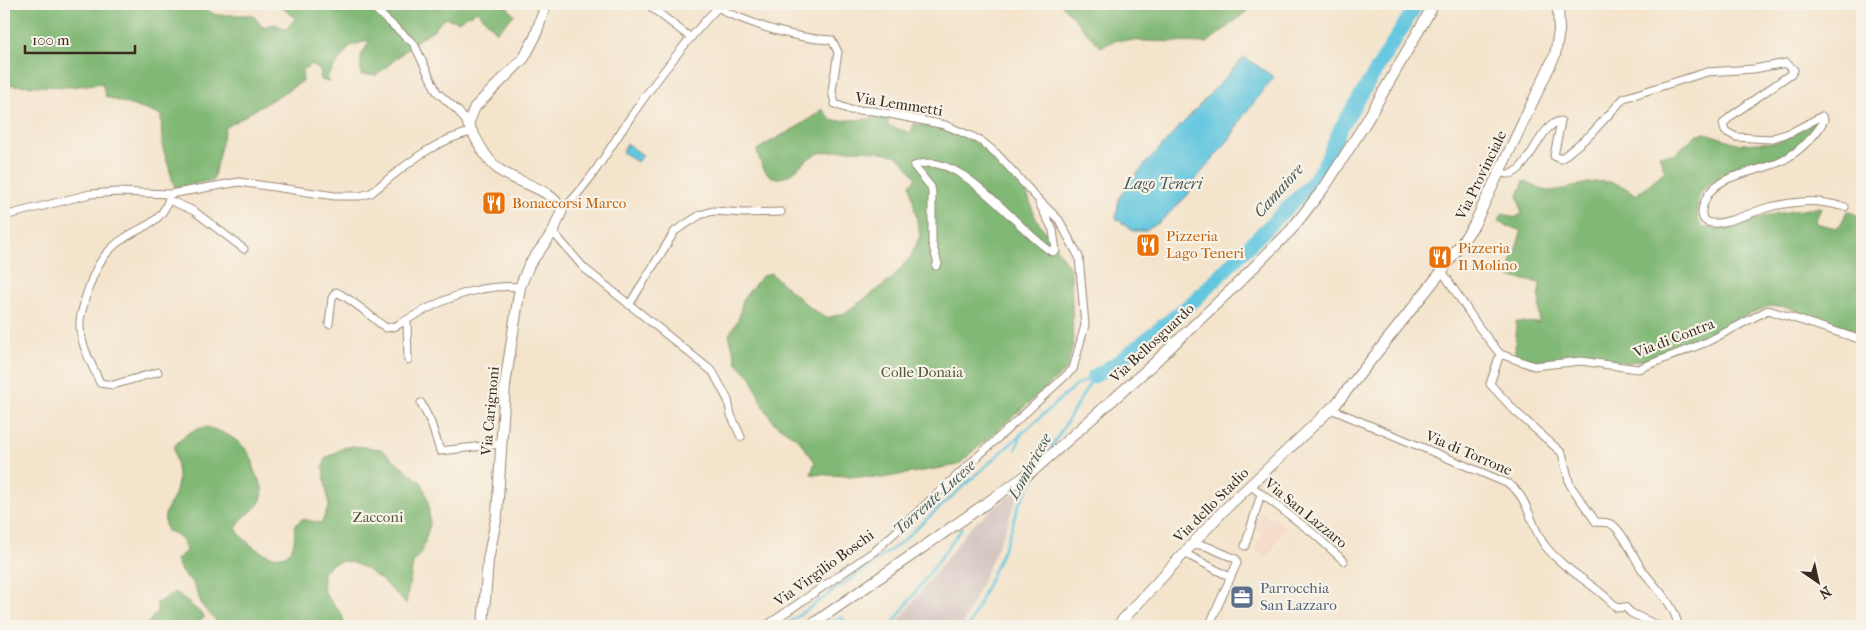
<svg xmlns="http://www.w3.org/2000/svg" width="1866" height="630" font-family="'IM FELL French Canon',serif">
<rect width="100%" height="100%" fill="#f7f3e8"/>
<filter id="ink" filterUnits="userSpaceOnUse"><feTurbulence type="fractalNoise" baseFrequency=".02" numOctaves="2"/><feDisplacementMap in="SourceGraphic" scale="10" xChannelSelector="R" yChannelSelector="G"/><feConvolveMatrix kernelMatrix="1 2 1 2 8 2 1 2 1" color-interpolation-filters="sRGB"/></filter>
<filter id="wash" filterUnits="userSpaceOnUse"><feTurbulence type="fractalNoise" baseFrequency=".0096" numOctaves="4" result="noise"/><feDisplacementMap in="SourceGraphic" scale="20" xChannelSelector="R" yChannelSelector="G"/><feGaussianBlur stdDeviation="1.12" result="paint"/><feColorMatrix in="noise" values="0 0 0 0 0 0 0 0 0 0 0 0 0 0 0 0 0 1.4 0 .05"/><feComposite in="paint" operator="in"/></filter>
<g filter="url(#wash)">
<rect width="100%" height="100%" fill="#f4e4cc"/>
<!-- built -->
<path fill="#f4d3c0" d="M1263,513L1285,525L1271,552L1267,556L1254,549L1263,533L1254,528Z"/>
<!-- industrial -->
<path fill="#d0c0bc" d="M1016,492L1018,495L1004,533L962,626H896V624L971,526Z"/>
<!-- forest -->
<path fill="#80b874" stroke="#5e7149" d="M4,4H194L216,15H253L262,27L275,24L286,29L296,18L277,4H505L514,15L497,32L477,11L458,21L445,18L432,31L419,39L377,75H361V56L370,40L350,46L327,77L330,82L320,80L321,72L312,64L302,70L303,81L225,128L213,180L175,188L162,145L161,115L106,97L102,83L71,87L4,85Z
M1061,4H1256L1207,43L1117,40L1100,47Z
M822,109L832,121L888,118V126L911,133L914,124L941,128L974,141L994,156L1026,190L1035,217L1071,270L1073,344L1067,369L958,465L882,478L811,474L815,462L798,439L774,423L762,404L751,377L737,363L729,335L739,318L743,299L761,277L770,273C789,288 805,306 826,318L845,313L892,279L911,256L920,236L910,185L916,178C911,172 907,164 901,159C889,148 829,148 814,155C802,161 792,178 779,178C765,179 759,160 757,150C779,135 803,127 822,109Z
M1817,121V125C1806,137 1794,150 1778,157C1753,168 1695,173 1697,210C1697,218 1698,222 1703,228H1729L1768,215L1821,207L1815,223L1836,228L1841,224L1847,211L1862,217V315L1859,332L1788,308L1769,306L1739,319L1712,336L1653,358L1626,363L1590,354L1573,356L1556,361L1530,360L1515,355L1516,322L1539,323L1540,283L1509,277C1510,260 1518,247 1521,231L1498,222L1503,213L1514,218L1522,214L1518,196L1524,181C1532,183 1541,192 1549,191C1583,188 1604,169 1636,195L1665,171L1659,155L1675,154L1697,134L1705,133L1740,144L1778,142Z
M206,427C224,432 245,441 252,460C254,464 253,468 254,471C259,481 266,488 261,500C255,512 242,515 236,528C242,542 276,568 290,551C296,544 294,533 295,525L302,519L321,523L329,506L323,467L326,458L343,448L353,446L381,449L422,483L428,501L430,524L422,551L413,563L406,604C389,586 345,540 323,573C323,579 322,585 324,590C329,604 345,610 344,626H264L246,618L221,626L203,607L193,583L182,573L176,560L186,551C184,539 179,534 167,531C159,508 174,506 177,487C180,475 175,459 174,447C182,436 193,429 206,427Z
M176,592L205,617L194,626H146L157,612V603Z"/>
<!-- water -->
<path fill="#62c6df" stroke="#4e787e" d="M1244,57L1274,77L1241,119L1231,137L1196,179L1188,195L1160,222L1145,231H1133L1116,218L1119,198L1139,171Z
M627,144L643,155L637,162L622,152Z"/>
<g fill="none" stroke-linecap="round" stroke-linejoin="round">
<!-- stream -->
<path stroke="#62c6df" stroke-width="2.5" d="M1051,448L1093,378
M1016,449L1022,432
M784,626L899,544L1075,386L1093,377
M828,626L841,617L849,625L855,623L868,626
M891,626L962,528
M969,626L1008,539L1019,504L1037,473"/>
<!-- river -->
<path stroke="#62c6df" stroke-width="14" d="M1093,377L1119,361L1195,300L1312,183L1325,163L1340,129L1417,4"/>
</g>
</g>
<g filter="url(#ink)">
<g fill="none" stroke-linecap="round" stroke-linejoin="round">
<!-- street casing -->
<g stroke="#988775" stroke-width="9">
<path id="street" d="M369,4L414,44L437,92L458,111L468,124
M647,4L691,38
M1500,172C1527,186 1536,124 1561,121L1554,156L1561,159L1591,134L1624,98L1707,72L1754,69L1786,63L1794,70L1792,73L1731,116L1723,124L1725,131L1736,137L1770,139L1792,132L1822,116L1824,120C1817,135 1799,151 1784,160C1759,174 1715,171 1704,203C1702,208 1701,213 1703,218C1710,233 1754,211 1766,208C1777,205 1789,203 1800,202C1816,200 1830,203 1845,207
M169,200L194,211L244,249
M562,210C589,185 607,152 628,121C655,81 686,41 719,6L725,12C762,27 791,38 832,40L838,52L832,91L835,104L850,110L874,111L945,125L980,140L997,154L1037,198L1059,220L1079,257L1085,325L1073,369L876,550L766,626
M4,216L90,194L117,192L170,194L239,182L335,196H360L371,193C401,169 434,139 472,132
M553,232L584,268L713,372L728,400L731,415L741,437
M936,266L938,264L932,243V193L931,187L914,166C959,146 1018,232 1052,252L1056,251L1053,230L1039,203
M1442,271L1478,326L1500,354L1534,366L1581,361L1638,369L1707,342L1768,310L1862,340
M629,305L675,231L700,215L713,211L744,213L781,212
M407,320L408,360
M329,324L332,298L336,292C348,296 374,319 386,328L396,326C435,303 473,283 520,287
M1500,354L1490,384L1516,412L1562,453L1570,485L1596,522C1602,523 1608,521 1614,526C1624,534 1634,557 1641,568C1653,586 1675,603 1678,626
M158,372L113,385L100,383C92,364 79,343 80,322C80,314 84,306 85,299C93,273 101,252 126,237C147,224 164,222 170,194
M421,403L431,423L440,451L501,444
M1331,409L1509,484C1530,499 1530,527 1546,547C1566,572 1596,584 1617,608L1625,607L1631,613L1659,626
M1251,486L1313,533L1344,561
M1193,544L1206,546L1236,559L1237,563L1209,626
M1245,546L1261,494
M1184,553L1230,577"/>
</g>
<!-- secondary casing -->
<g stroke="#988775" stroke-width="12">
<path id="secondary" d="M483,626L488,560L497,515L505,385L520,287L529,265L553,232L562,210C549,187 522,185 501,171C486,161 477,140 468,124L475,107L524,58L535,37L546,4
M810,626L1034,470L1152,365L1233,288L1291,230L1326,185L1366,122L1434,4
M1117,626L1222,512L1336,404L1442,271L1474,225L1555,55L1559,31L1558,4"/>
</g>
<!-- street -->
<use href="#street" stroke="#fff" stroke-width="7"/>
<!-- secondary -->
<use href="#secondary" stroke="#fff" stroke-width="10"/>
</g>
</g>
<!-- icons -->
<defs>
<g id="restaurant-square" transform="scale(1.25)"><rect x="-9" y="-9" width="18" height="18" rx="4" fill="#e8710a" stroke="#f7f3e8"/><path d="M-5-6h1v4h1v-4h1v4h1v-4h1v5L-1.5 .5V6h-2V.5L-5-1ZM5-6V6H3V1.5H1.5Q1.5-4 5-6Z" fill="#fff"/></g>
<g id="office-square" transform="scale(1.25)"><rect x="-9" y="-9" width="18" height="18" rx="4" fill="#5c6f8a" stroke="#f7f3e8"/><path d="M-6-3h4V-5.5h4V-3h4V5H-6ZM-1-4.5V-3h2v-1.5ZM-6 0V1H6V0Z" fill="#fff"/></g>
</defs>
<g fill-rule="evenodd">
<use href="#restaurant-square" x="494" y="203"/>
<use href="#restaurant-square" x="1148" y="245"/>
<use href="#restaurant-square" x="1440" y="257"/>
<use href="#office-square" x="1242" y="597"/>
</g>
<g text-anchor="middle" stroke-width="4.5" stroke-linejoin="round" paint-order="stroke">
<!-- street labels -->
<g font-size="15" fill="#3b2a1e" stroke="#f7f3e8">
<text transform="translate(899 104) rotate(9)" y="5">Via Lemmetti</text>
<text transform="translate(1481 175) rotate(-64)" y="5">Via Provinciale</text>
<text transform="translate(1674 338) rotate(-21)" y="5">Via di Contra</text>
<text transform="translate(1152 343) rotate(-43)" y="5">Via Bellosguardo</text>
<text transform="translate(490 411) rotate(-85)" y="5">Via Carignoni</text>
<text transform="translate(1469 453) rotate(23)" y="5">Via di Torrone</text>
<text transform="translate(1211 505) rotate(-45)" y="5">Via dello Stadio</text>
<text transform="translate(1306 513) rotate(39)" y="5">Via San Lazzaro</text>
<text transform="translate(824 568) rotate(-36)" y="5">Via Virgilio Boschi</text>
</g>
<!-- food labels -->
<g font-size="15" fill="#c56008" stroke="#f7f3e8" text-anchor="start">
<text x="512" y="208">Bonaccorsi Marco</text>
<text x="1166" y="241">Pizzeria<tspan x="1166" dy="17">Lago Teneri</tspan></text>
<text x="1458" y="253">Pizzeria<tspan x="1458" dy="17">Il Molino</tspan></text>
</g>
<!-- park labels -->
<g font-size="15" fill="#545538" stroke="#f7f3e8">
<text x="922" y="377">Colle Donaia</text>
<text x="378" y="522">Zacconi</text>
</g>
<!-- service labels -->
<g font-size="15" fill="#4e5e75" stroke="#f7f3e8" text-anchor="start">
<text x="1260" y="593">Parrocchia<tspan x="1260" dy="17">San Lazzaro</tspan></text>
</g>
<!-- water labels -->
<g font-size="16" font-style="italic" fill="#475958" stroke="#f7f3e8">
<text x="1163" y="189">Lago Teneri</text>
<text transform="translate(1278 190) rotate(-48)" y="6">Camaiore</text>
<text transform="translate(1029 466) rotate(-61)" y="6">Lombricese</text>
<text transform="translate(934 497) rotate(-42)" y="6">Torrente Lucese</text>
</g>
</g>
<!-- margin -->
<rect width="1866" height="630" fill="none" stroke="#f7f3e8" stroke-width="20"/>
<!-- north arrow -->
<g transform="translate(1818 582) rotate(146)" stroke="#f7f3e8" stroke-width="4" paint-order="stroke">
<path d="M0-4L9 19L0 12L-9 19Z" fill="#3b2a1e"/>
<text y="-8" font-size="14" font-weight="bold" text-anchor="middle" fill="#3b2a1e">N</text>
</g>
<!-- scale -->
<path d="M25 45v8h110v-8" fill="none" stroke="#3b2a1e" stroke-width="2.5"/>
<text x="32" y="45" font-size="15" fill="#3b2a1e" stroke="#f7f3e8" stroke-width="4" paint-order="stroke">100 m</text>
</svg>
